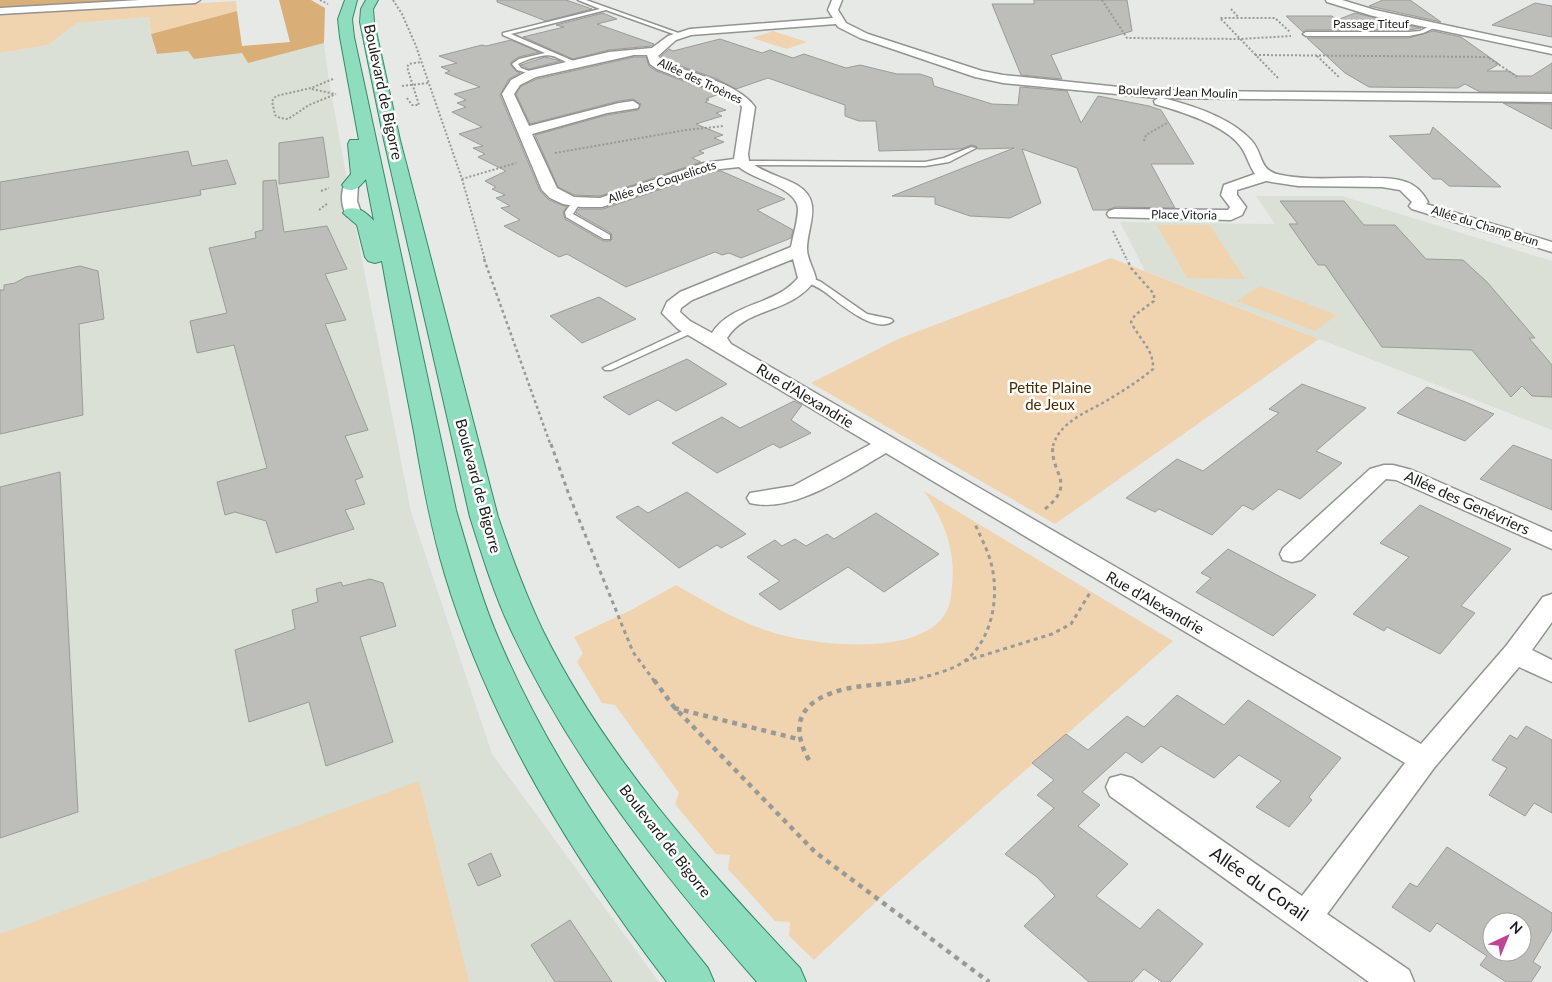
<svg xmlns="http://www.w3.org/2000/svg" width="1552" height="982" font-family="Lato,sans-serif">
<rect width="100%" height="100%" fill="#e7e9e6"/>
<!-- built -->
<path fill="#dae0d6" d="M149,17L151,34L157,54L189,51L195,59L243,53L248,63L324,43L328,74L353,213L411,512L492,754L659,982H0V53L48,45L77,23Z
M1256,196H1342L1552,261V430L1145,271L1120,222L1275,224Z"/>
<!-- green -->
<path fill="#f0d4af" d="M236,1L237,11L151,34L149,17L77,23L48,45L0,53V14Z
M773,31L807,42L787,49L752,38Z
M1157,225H1210L1245,279L1187,278Z
M1111,258L1319,339L1055,524L811,383L898,339Z
M1260,286L1337,315L1315,331L1237,301Z
M924,491L1173,641L882,896L814,960L789,936L790,922L775,921L728,869L730,855L716,854L675,804L679,793L615,705L602,703L577,662L583,653L574,637L631,610L676,585C706,602 735,620 768,631C809,645 921,659 946,612C951,605 951,595 952,587C956,550 944,520 924,491Z
M419,781L469,982H0V934Z"/>
<!-- forest -->
<path fill="#d9af77" d="M0,0H155L0,8Z
M279,0H311L325,8L324,43L248,63L242,53L194,59L188,51L157,54L151,34L237,11L242,46L290,42Z"/>
<!-- building -->
<path fill="#bdbdba" stroke="#9b9b98" fill-rule="evenodd" d="M497,0H566L592,9L546,21L497,2Z
M1034,0H1127L1132,31L1051,55L1062,79L1021,75L992,4H1034Z
M1383,0H1410L1441,22L1369,6Z
M1535,3L1552,6V37L1492,25Z
M603,13L617,19L597,24L654,44L651,46L609,50L573,59L523,37L564,27L556,25Z
M1355,13L1421,28L1409,30H1306L1303,32L1286,16H1332L1337,20Z
M1433,31L1461,37L1499,64L1487,71H1509L1517,76H1532L1552,63V92H1480L1465,84L1458,88L1369,87L1345,73L1307,38H1409Z
M720,39L762,53L770,50L793,58L804,54L846,68L860,65L897,74H920L932,78L934,86L992,104L1018,105L1020,87L1067,91L1081,123L1098,96L1149,106L1161,110L1194,164H1151L1175,208L1115,207L1107,210H1093L1077,168L1022,149L1041,203L1010,218L970,216L935,204V197L892,196L1014,148L978,149L976,146L971,145L961,149L879,151L876,121H859L845,116V105L768,78L736,89L715,78L666,61L661,56L669,49L673,51Z
M511,40L539,52L519,57L511,62V65L516,71L520,73L509,79L500,95L540,191L549,200L567,207L563,212L565,219L603,241H610L612,239L611,233L576,213L579,209H603L711,172L721,171L785,199L757,210L793,230L791,238L741,258L729,253L722,255L715,252L626,287L567,254L559,257L504,226L520,220L501,208L510,206L496,198L505,195L492,189L496,187L485,181L506,171L478,157L485,154L473,148L483,146L459,134L482,127L452,112L466,107L457,103L466,100L454,94L480,87L445,73L450,71L441,67L457,63L439,56L482,45L486,46Z
M545,57L561,61L529,69L521,65Z
M634,57H646L649,66L656,71L719,94L706,99L709,100L705,102L726,110L716,113L722,116L696,124L723,135L714,138L724,142L699,151L704,153L692,158L701,162L600,196L574,195L558,187L535,135L607,115L638,110L641,104L633,99L619,101L530,124L516,94L521,86L537,79Z
M1503,103L1552,104V129Z
M1433,127L1501,187L1449,186L1441,179H1433L1389,136L1430,134Z
M323,137L329,177L279,184V143Z
M188,151L192,166L227,160L236,184L200,190L201,195L0,230V182Z
M276,180L284,232L327,226L347,269L325,274L346,320L325,324L368,430L345,436L363,477L355,480L365,504L345,510L354,529L276,553L266,521L235,512L225,515L217,482L267,468L234,345L197,353L190,321L227,313L209,248L256,238L255,232L263,230V181Z
M1280,201H1344L1364,225H1395L1426,259L1463,260L1487,282L1535,338H1529L1552,365V397L1532,396L1522,386L1511,397L1472,350L1382,347L1325,265H1318L1289,224H1298Z
M80,266L98,271L104,319L79,324L83,415L0,434V290H4V285L15,283L26,277Z
M599,297L636,319L582,343L550,316Z
M687,359L727,384L676,411L658,400L629,415L603,397Z
M1302,384L1366,408L1316,451L1342,463L1300,499L1279,489L1253,510L1243,505L1212,535L1159,509L1155,512L1126,498L1177,459L1203,471L1279,413L1269,409Z
M1427,387L1463,401L1494,414L1465,441L1397,413Z
M794,401L802,405L791,420L811,433L780,448L773,444L717,473L672,443L722,417L740,428Z
M1513,445L1552,460V510L1480,479Z
M60,472L78,812L0,838V487Z
M687,492L746,534L721,548L717,545L679,568L616,517L638,506L648,513Z
M1420,505L1511,549L1461,606L1475,613L1440,654L1387,627L1384,631L1353,614L1409,557L1380,543Z
M876,513L939,554L884,592L848,567L780,610L759,594L780,581L747,557L775,540L782,546L795,539L806,546L827,534L834,539Z
M1228,549L1292,583L1316,595L1273,636L1196,592L1211,578L1201,573Z
M370,579L383,583L396,626L360,637L393,742L326,766L309,702L249,722L235,650L295,629L292,610L318,602L316,589L341,582L343,586Z
M1177,695L1224,725L1248,700L1341,758L1309,797L1312,800L1289,827L1256,807L1281,781L1239,755L1214,778L1161,746L1142,763L1126,752L1082,792L1100,805L1078,826L1128,864L1096,896L1140,929L1158,909L1203,944L1170,982H1162L1144,969L1132,982H1089L1024,926L1055,896L1037,877L1005,854L1054,808L1037,795L1054,780L1032,763L1066,734L1088,750L1127,716L1144,727Z
M1526,726L1552,740V813L1534,803L1525,816L1489,795L1507,768L1492,760L1510,735L1517,739Z
M1447,847L1552,913V930L1533,962L1541,967L1531,982H1506L1480,965L1487,956L1437,923L1430,932L1392,907L1410,883L1417,887ZM1492,922H1522V952H1492Z
M491,853L501,876L478,886L468,864Z
M570,920L612,982H555L531,945Z"/>
<g fill="none" stroke-linecap="round" stroke-linejoin="round">
<!-- service casing -->
<g stroke="#929491" stroke-width="3">
<path id="service" d="M578,0H586L684,35L679,36L606,10L511,34L578,63C571,67 560,58 553,56C544,53 526,60 518,64L521,68L534,73V75L517,70L512,64L519,59L545,53L503,35V33L600,9Z
M1434,24L1436,27L1423,33L1409,36H1306L1303,34L1306,32H1409L1420,31Z
M971,147L976,148L949,162L925,166L744,165L740,163L744,161L925,162L944,158Z
M573,201L580,203L573,214L610,235V239H604L566,217L565,212Z
M807,276L821,282L867,314L891,319L893,321C875,335 838,302 825,292C818,287 811,284 804,281V277Z
M691,327L694,328V332L611,370H605L603,368Z"/>
</g>
<!-- minor casing -->
<g stroke="#929491" stroke-width="3">
<path id="minor" d="M140,0H200L195,3L0,14V8Z
M832,0H842L838,10L846,23L868,34L982,71L1003,75L1138,89L1194,91L1552,94V102L1162,98C1191,105 1230,117 1251,140C1264,154 1258,171 1281,175C1311,181 1342,177 1372,178C1383,178 1396,178 1406,182C1416,185 1423,193 1428,202L1426,204L1552,242V252L1412,209L1409,206L1412,202L1400,190L1382,187L1298,186L1266,181L1237,190V195L1246,207L1242,215L1231,220L1109,217L1107,214L1109,211L1115,209L1228,210L1230,207L1221,195L1224,185L1255,174C1249,166 1247,155 1241,147C1226,125 1180,111 1155,104L1154,101L1158,98L1003,83L975,77L860,38L838,27L836,24L691,35L676,40L658,56L665,63C692,73 739,84 755,107L748,154L749,161C763,173 781,176 797,185C824,201 807,226 807,249C807,259 814,269 816,279C791,315 747,306 727,338L731,344L1421,744L1506,646L1543,597L1552,594V622L1532,650L1552,660V682L1519,667L1434,768L1327,914L1409,970L1414,982H1369L1110,796L1106,787L1110,778L1121,775L1132,778L1302,896L1405,763L886,453C849,474 794,514 750,503L747,498L750,493L793,486L871,444L678,329L662,313L667,302L680,292L791,247C793,235 798,221 798,208C796,187 754,180 739,167L711,170L602,207H581L563,204L550,198L542,190L502,94L511,80L528,71L609,52L652,48L668,36L690,29L833,18L828,10ZM634,55H647L650,64L657,69L719,92L740,104L742,107L734,159L704,163L600,198L574,197L557,188L532,134L607,113L638,108L639,105L633,101L619,103L529,126L514,94L520,85L536,77ZM793,259L798,278C775,306 732,302 712,333L690,321L680,312L681,308L692,300Z
M1326,0H1342L1375,10L1552,48V54L1373,16L1327,2Z
M351,181L356,182L358,185L357,201L361,213L359,216H347C341,206 340,192 346,182Z
M1384,465H1393L1412,470L1552,532V549L1396,480L1386,479L1301,560L1292,562L1283,560L1280,554L1283,548L1370,469Z"/>
</g>
<!-- primary casing -->
<g stroke="#348a68" stroke-width="2">
<path id="primary" d="M345,0H357L352,19L354,37L456,510C469,554 481,598 499,640C551,761 625,866 708,968L714,982H667C573,859 490,724 445,575C431,528 422,480 414,432C403,375 392,318 382,261L375,263L368,261L365,257L357,225L343,213L346,209C358,206 366,212 374,221L366,179C359,187 356,192 345,189L342,185L351,174L348,144L350,140H359L340,37L338,19Z
M366,0H378L373,9L374,22L400,140L498,517C511,555 525,593 542,629C605,757 703,865 800,968L806,982H757C663,875 572,761 511,630C494,594 482,555 470,517L384,140L360,22L361,9Z"/>
</g>
<!-- path-far3 -->
<path stroke="#989a97" stroke-width="2" stroke-dasharray="2 2" stroke-linecap="butt" d="M320,0L328,4
M393,0L402,14L416,46L462,179L516,163
M1102,0L1127,38L1240,39L1291,36
M1231,9L1239,18
M1255,55L1490,57
M1317,56L1340,78
M1489,58L1519,78
M1278,78L1220,18H1275L1290,32
M333,79L311,88L276,96L272,101L275,115L280,118L288,119L309,105L336,94
M402,86L429,83
M312,89L335,94
M407,98L412,105H419L407,67L409,64L421,62
M1144,141L1146,135L1167,123
M555,153L686,130L724,126
M462,179L485,260
M321,191L329,188
M319,210L328,203
M1113,231L1127,260"/>
<!-- path-far2 -->
<path stroke="#989a97" stroke-width="2.5" stroke-dasharray="3 3" stroke-linecap="butt" d="M484,259L551,446
M1053,446C1060,420 1091,411 1111,398C1126,389 1140,380 1153,369C1154,349 1139,339 1131,322L1135,315L1154,301V294L1131,268L1127,259"/>
<!-- path-far1 -->
<path stroke="#989a97" stroke-width="3" stroke-dasharray="4 4" stroke-linecap="butt" d="M551,444L569,495L633,652L655,682
M1045,509C1078,482 1049,474 1053,444
M965,661L1052,634L1071,624L1091,591
M904,682C921,678 953,671 966,660C992,639 999,598 992,567C989,552 981,538 975,524"/>
<!-- path -->
<path stroke="#989a97" stroke-width="4.5" stroke-dasharray="5 5" stroke-linecap="butt" d="M654,680L674,707L815,852L989,982
M674,708L798,739
M809,760C787,721 804,699 845,689C867,684 889,685 910,680"/>
<!-- service -->
<use href="#service" fill="#fff" fill-rule="evenodd"/>
<!-- minor -->
<use href="#minor" fill="#fff" fill-rule="evenodd"/>
<!-- primary -->
<use href="#primary" fill="#8eddbe" fill-rule="evenodd"/>
</g>
<g text-anchor="middle" stroke-width="5" stroke-linejoin="round" paint-order="stroke">
<!-- far-street labels -->
<g font-size="12" fill="#1a1a19" stroke="#fff">
<text x="1371" y="28">Passage Titeuf</text>
<text transform="translate(700 81) rotate(25)" y="4">Allée des Troènes</text>
<text transform="translate(1178 92) rotate(2)" y="4">Boulevard Jean Moulin</text>
<text transform="translate(662 182) rotate(-18)" y="4">Allée des Coquelicots</text>
<text transform="translate(1184 215) rotate(1)" y="4">Place Vitoria</text>
<text transform="translate(1485 226) rotate(17)" y="4">Allée du Champ Brun</text>
</g>
<!-- street labels -->
<g font-size="15" fill="#1a1a19" stroke="#fff">
<text transform="translate(383 92) rotate(78)" y="5">Boulevard de Bigorre</text>
<text transform="translate(805 396) rotate(31)" y="5">Rue d'Alexandrie</text>
<text transform="translate(478 486) rotate(75)" y="5">Boulevard de Bigorre</text>
<text transform="translate(1467 503) rotate(24)" y="5">Allée des Genévriers</text>
<text transform="translate(1155 603) rotate(30)" y="5">Rue d'Alexandrie</text>
<text transform="translate(665 841) rotate(52)" y="5">Boulevard de Bigorre</text>
</g>
<!-- park labels -->
<g font-size="15" fill="#482c00" stroke="#fff">
<text x="1050" y="393">Petite Plaine<tspan x="1050" dy="17">de Jeux</tspan></text>
</g>
<!-- near-street labels -->
<g font-size="18" fill="#1a1a19" stroke="#fff">
<text transform="translate(1259 884) rotate(35)" y="6">Allée du Corail</text>
</g>
</g>
<!-- north arrow -->
<g transform="translate(1507 937) rotate(44)"><circle r="24" fill="#ffffff" stroke="#a3a3a3"/>
<path d="M0-4L9 19L0 12L-9 19Z" fill="#c04494"/>
<text y="-8" font-size="14" font-weight="bold" text-anchor="middle" fill="#1a1a19">N</text>
</g>
</svg>
